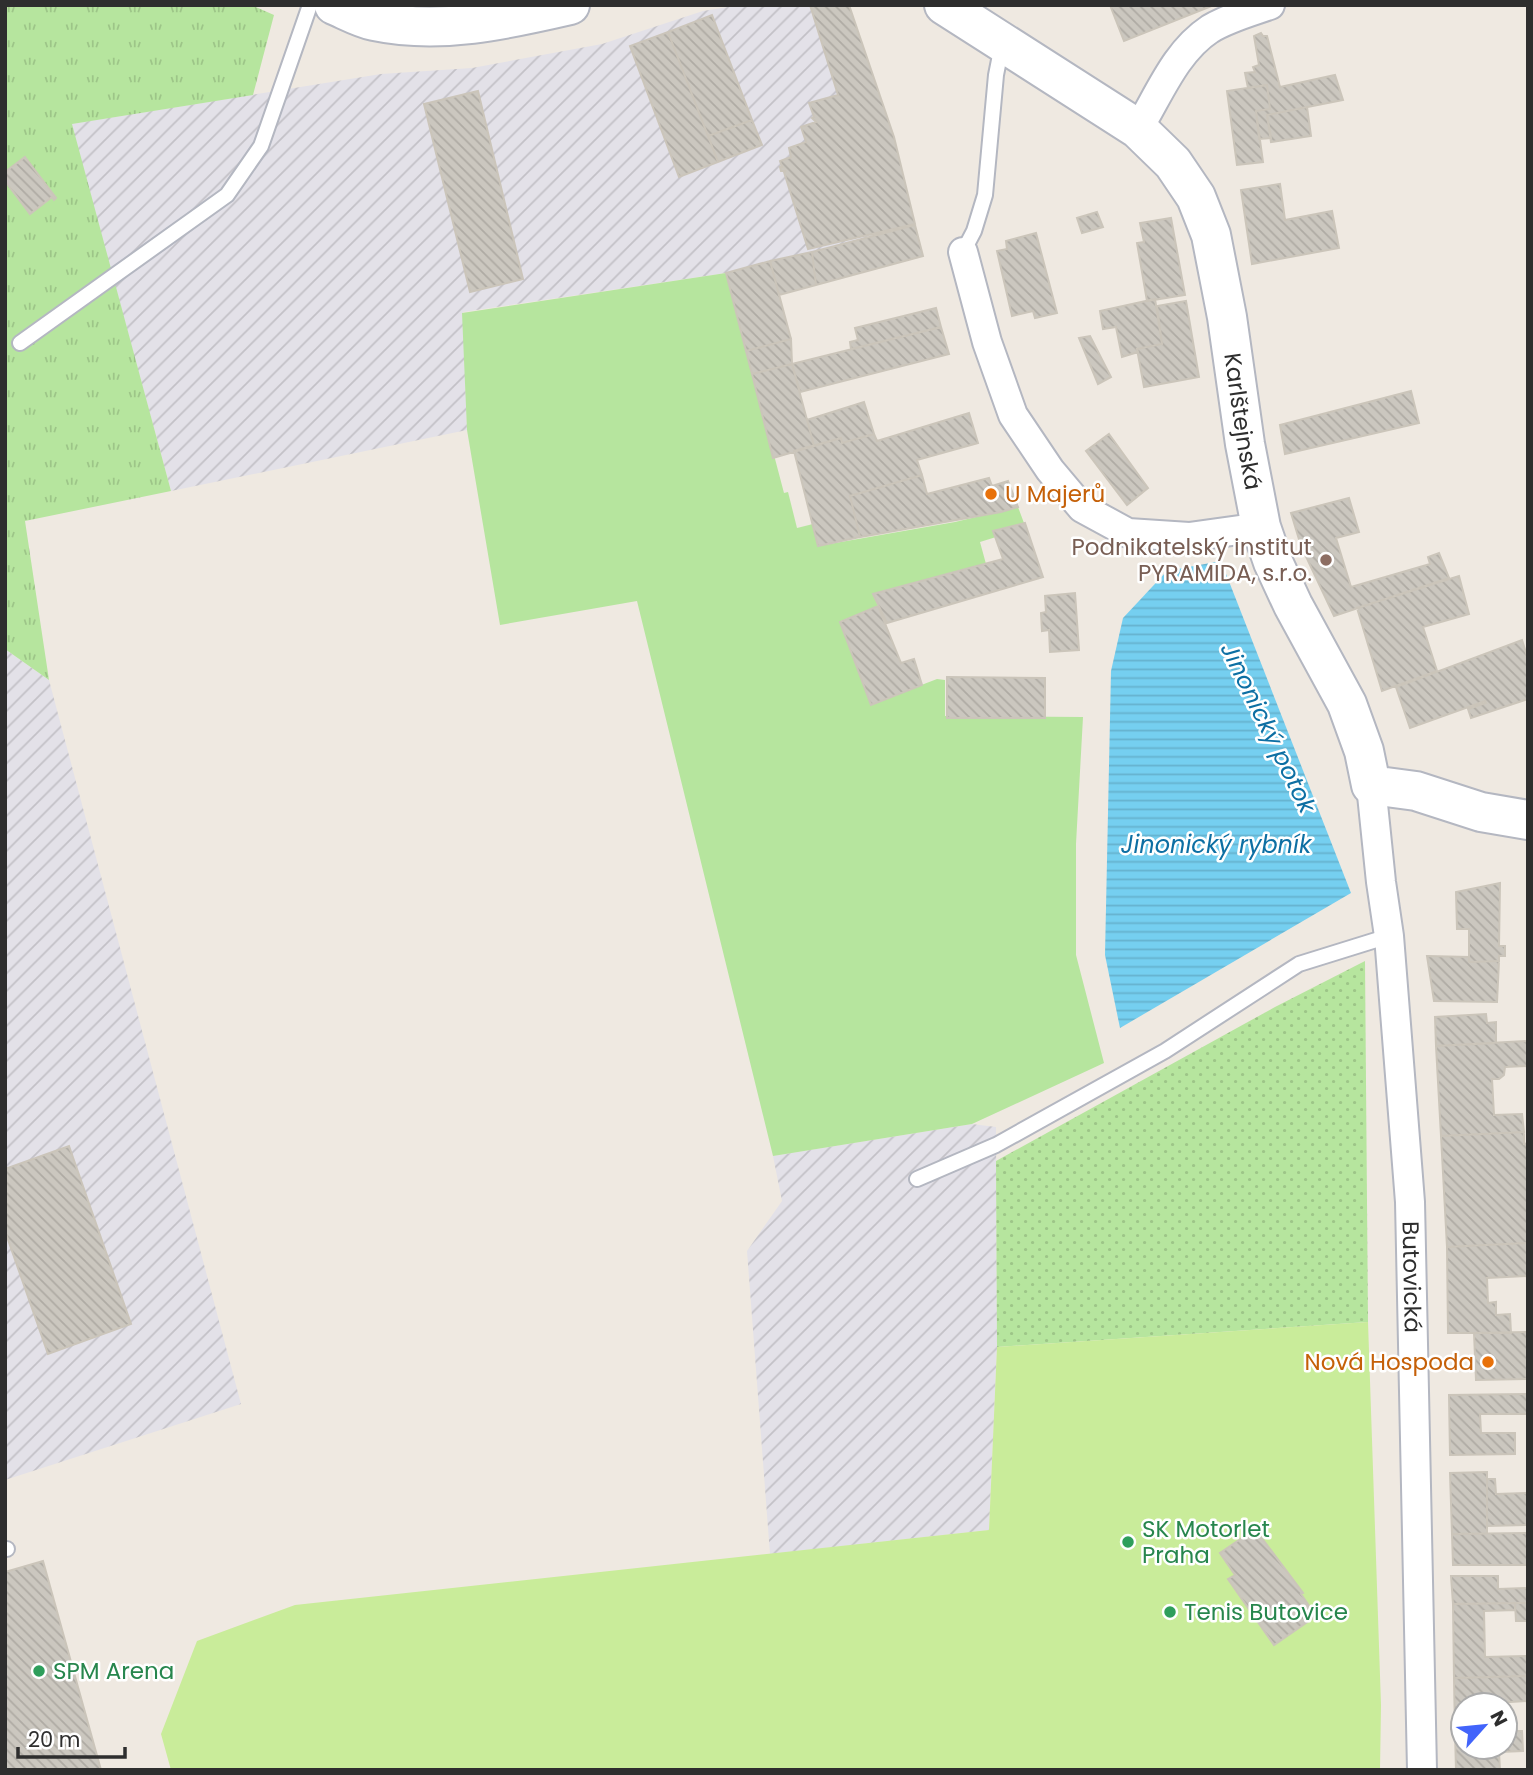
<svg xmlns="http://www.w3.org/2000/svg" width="1533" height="1775" font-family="Poppins,sans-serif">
<defs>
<pattern id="industrial-furrows" width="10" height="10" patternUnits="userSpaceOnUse" patternTransform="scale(1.75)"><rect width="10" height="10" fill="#e3e1e8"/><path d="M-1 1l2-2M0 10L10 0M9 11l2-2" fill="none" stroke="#c3c1c7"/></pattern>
<pattern id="grass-tufts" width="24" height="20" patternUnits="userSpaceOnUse" patternTransform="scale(1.75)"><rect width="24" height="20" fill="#b6e59e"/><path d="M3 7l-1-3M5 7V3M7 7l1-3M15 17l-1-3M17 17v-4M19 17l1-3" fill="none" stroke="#9dc588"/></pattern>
<pattern id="park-dots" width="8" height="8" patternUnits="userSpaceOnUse" patternTransform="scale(1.75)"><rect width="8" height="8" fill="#b6e59e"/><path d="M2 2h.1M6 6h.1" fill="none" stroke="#9dc588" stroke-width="1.8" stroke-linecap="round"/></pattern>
<pattern id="water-rules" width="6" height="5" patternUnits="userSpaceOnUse" patternTransform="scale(1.75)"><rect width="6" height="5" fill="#75cff0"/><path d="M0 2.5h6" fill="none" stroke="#66b2ce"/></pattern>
<pattern id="building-back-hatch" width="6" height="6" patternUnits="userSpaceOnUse" patternTransform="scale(1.75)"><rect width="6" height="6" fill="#cbc7bf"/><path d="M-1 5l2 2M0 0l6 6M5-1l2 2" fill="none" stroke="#afaba4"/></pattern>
</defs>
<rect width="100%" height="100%" fill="#efe9e1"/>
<!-- industrial -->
<path fill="url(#industrial-furrows)" d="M740,5H849L894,137L915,224L812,252L726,273L463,312L467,430L171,491L71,124L381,74L472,68L602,44L703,11Z
M5,649L49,680L241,1404L5,1480Z
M972,1124L996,1127L997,1347L989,1530L770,1554L747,1251L782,1201L773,1156Z"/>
<!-- grass -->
<path fill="url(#grass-tufts)" d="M5,5H251L274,15L253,95L72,124L171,491L25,521L49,680L5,649V181L30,214L52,197L54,199L56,198L25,157L5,172Z"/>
<!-- park -->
<path fill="url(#park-dots)" d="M1365,961L1368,1322L997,1347L996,1161L1275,1007Z"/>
<!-- garden -->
<path fill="#b6e59e" d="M726,273L784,493L788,492L797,528L813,524L818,546L955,522L1018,507L1024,523L994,531L996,537L980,542L986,564L873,594L878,606L841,621L872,704L937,679L945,680V716L1083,717L1076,844V955L1104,1063L972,1124L773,1156L637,601L500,625L467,430L462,313Z"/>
<!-- pitch -->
<path fill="#c9ec9a" d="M1368,1322L1381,1705L1380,1770H171L161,1734L197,1641L295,1605L989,1530L997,1347Z"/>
<!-- water -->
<path fill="url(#water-rules)" d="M1221,561L1351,893L1120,1028L1105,955L1111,671L1123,618L1167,571Z"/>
<!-- building -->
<path fill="url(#building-back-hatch)" stroke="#cbc5ba" stroke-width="2" d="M810,5H849L894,137L915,224L808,249L784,172L786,171H781L780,167H782L780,161L791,157L789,148L806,142L801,127L816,122L812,118L814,117L809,103L838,95Z
M1110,5H1214L1124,41Z
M712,15L752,120L708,136L668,32Z
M668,32L718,162L679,177L630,46Z
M1261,33L1263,36H1267L1280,87L1335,75L1343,100L1267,115L1271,138L1259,139L1256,111L1270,109L1267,85L1248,88L1245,73L1255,72L1253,67L1259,65L1254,36Z
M1267,85L1270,109L1256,111L1263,162L1237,165L1227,91Z
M478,91L523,279L470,292L424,104Z
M1307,107L1311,136L1271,142L1267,115Z
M752,120L762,145L718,162L708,136Z
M25,157L56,198L54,200L52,197L30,214L5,181V172Z
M1280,184L1285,220L1332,211L1339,248L1252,264L1241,190Z
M1097,212L1103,227L1082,233L1077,218Z
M1171,218L1185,295L1147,301L1137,243L1144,242L1140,223Z
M915,225L923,256L816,285L812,252Z
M1036,233L1057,313L1035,318L1033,311L1012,316L997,251L1007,249L1006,241Z
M812,252L816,285L779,295L770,261Z
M770,261L791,339L746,351L726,273Z
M1155,299L1162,344L1137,349L1138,352L1122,357L1116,327L1103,329L1100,311Z
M1186,301L1199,377L1144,387L1137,349L1162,344L1157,306Z
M936,308L941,327L851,349L850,342L858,340L855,328Z
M941,327L949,354L800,392L792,364Z
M1090,336L1111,377L1098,384L1079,338Z
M791,339L792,364L752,374L746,351Z
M792,364L814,446L773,458L752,374Z
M1411,391L1419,423L1285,454L1280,425Z
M864,402L875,437L874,434L842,443L841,438L814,446L807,420Z
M969,413L978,443L917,460L922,475L850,496L860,537L818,546L794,451L841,438L842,443L874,434L877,441Z
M1109,434L1148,488L1127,505L1086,451Z
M922,475L927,494L989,478L992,486L1008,481L1018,507L1001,512L860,537L850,496Z
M1349,498L1359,532L1336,538L1351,587L1430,564L1428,557L1439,553L1449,578L1334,616L1301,546L1291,513Z
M1025,523L1043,577L887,623L873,594L1003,559L993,531Z
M1459,576L1469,614L1423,627L1437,671L1382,691L1357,608Z
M1075,593L1079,650L1050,652L1049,630L1042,631L1041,613L1046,612L1045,596Z
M878,606L901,663L914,659L922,685L871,705L840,622Z
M1522,640L1528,659V699L1471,718L1468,709L1486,703L1485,701L1410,728L1396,687Z
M947,677L1045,678V718H947Z
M1500,883L1499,946H1505V956H1499V961L1469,962V929H1457L1456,892Z
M1427,956L1469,957V962L1499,961L1497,1002L1434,1001Z
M1486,1014L1487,1023L1496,1022V1043L1436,1046L1435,1017Z
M1528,1041V1066L1505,1067L1504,1075L1499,1079H1492L1494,1115L1522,1114L1524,1132L1441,1136L1436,1046Z
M1524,1132V1144L1528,1143V1243L1447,1247L1441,1136Z
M69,1146L131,1324L48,1354L5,1231V1169Z
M1528,1243V1276L1487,1278L1488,1303L1496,1302V1315L1510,1314L1511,1333H1448L1447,1247Z
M1528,1332V1379L1476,1380L1474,1333Z
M1528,1394V1414H1480L1481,1433H1515V1454L1450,1455L1449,1395Z
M1487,1472V1534H1452L1450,1473Z
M1487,1479H1495L1496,1494L1528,1493V1525L1487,1526Z
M1255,1529L1303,1593L1301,1594L1316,1616L1274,1645L1228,1579L1235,1575L1220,1553Z
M1528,1533V1565H1453L1452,1534Z
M43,1561L101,1770H5V1572Z
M1451,1576H1498V1589L1528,1588V1603L1453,1604Z
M1515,1603V1610L1484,1611L1485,1657L1528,1656V1676L1454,1678L1453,1604Z
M1515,1603H1528V1621H1516Z
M1528,1676V1701L1463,1705V1732H1455L1454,1678Z
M1505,1731H1522L1523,1751L1499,1752L1500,1770H1456L1455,1732H1463V1747H1505Z"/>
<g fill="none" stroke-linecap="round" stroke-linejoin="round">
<!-- lane casing -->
<g stroke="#b4b7c1" stroke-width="18">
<path id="lane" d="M963,252L974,231L985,195L996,75L1002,45
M20,343L227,195L261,146L310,5
M917,1179L996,1145L1165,1051L1299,964L1389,936
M5,1549H7"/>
</g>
<!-- street casing -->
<g stroke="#b4b7c1" stroke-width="32">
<g id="street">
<path d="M1138,129C1159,95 1175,52 1210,29C1228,18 1250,12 1270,5"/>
<path d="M963,252L987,342L1013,415L1050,470L1082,508L1128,533L1189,537L1261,527"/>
<path id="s1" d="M1371,785L1381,882L1389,936L1410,1202L1422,1770"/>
</g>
</g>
<!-- secondary casing -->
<g stroke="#b4b7c1" stroke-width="42">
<g id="secondary">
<path d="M334,5C346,10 360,18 374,21C440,35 505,20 570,5"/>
<path id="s2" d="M944,5L1138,129L1173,163L1196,197L1211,235L1227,317L1245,444L1261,527L1273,562L1293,605L1347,704L1364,751L1371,785L1416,791L1481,812L1528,820"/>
</g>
</g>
<!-- lane -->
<use href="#lane" stroke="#fff" stroke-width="14"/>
<!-- street -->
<use href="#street" stroke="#fff" stroke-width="28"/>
<!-- secondary -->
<use href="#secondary" stroke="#fff" stroke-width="38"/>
</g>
<!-- markers -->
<g fill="#e8710a" stroke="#fff" stroke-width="2.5">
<circle cx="991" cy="494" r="7"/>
<circle cx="1488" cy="1362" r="7"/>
</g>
<circle fill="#8d6e63" stroke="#fff" stroke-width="2.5" cx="1326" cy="560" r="7"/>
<g fill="#2e9e5b" stroke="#fff" stroke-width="2.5">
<circle cx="1128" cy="1542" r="7"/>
<circle cx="1170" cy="1612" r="7"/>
<circle cx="39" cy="1671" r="7"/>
</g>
<g text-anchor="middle" stroke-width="5" stroke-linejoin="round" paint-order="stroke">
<!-- street labels -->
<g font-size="23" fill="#2e2e2e" stroke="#fff">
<text dy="8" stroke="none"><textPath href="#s2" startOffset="550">Karlštejnská</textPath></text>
<text dy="8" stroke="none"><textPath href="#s1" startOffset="494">Butovická</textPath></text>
</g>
<!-- food labels -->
<g font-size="23" fill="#c56008" stroke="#fff" text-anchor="start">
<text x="1005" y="502">U Majerů</text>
<text x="1474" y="1370" text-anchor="end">Nová Hospoda</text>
</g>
<!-- education labels -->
<g font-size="23" fill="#785e54" stroke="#fff" text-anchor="end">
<text x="1312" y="555">Podnikatelský institut<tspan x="1312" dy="26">PYRAMIDA, s.r.o.</tspan></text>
</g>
<!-- leisure labels -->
<g font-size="23" fill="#27864d" stroke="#fff" text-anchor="start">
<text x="1142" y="1537">SK Motorlet<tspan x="1142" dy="26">Praha</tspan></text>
<text x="1184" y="1620">Tenis Butovice</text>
<text x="53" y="1679">SPM Arena</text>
</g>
<!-- water labels -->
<g font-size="24" font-style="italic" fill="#0d6fa3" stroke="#fff">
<text transform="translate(1268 728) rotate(64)" y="8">Jinonický potok</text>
<text x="1216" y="853">Jinonický rybník</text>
</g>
</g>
<!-- border -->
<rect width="1533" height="1775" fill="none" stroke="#2e2e2e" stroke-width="14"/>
<!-- north arrow -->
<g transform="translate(1484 1726) rotate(63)"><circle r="33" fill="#ffffff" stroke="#ababab" stroke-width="2"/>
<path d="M0-5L12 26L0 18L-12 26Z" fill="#4264fb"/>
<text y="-10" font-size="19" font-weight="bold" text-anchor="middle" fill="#2e2e2e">N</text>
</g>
<!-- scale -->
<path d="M18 1747v10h107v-10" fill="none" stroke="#2e2e2e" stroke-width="3.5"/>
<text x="28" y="1747" font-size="21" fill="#2e2e2e" stroke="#ffffff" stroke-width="5" paint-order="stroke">20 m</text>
</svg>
